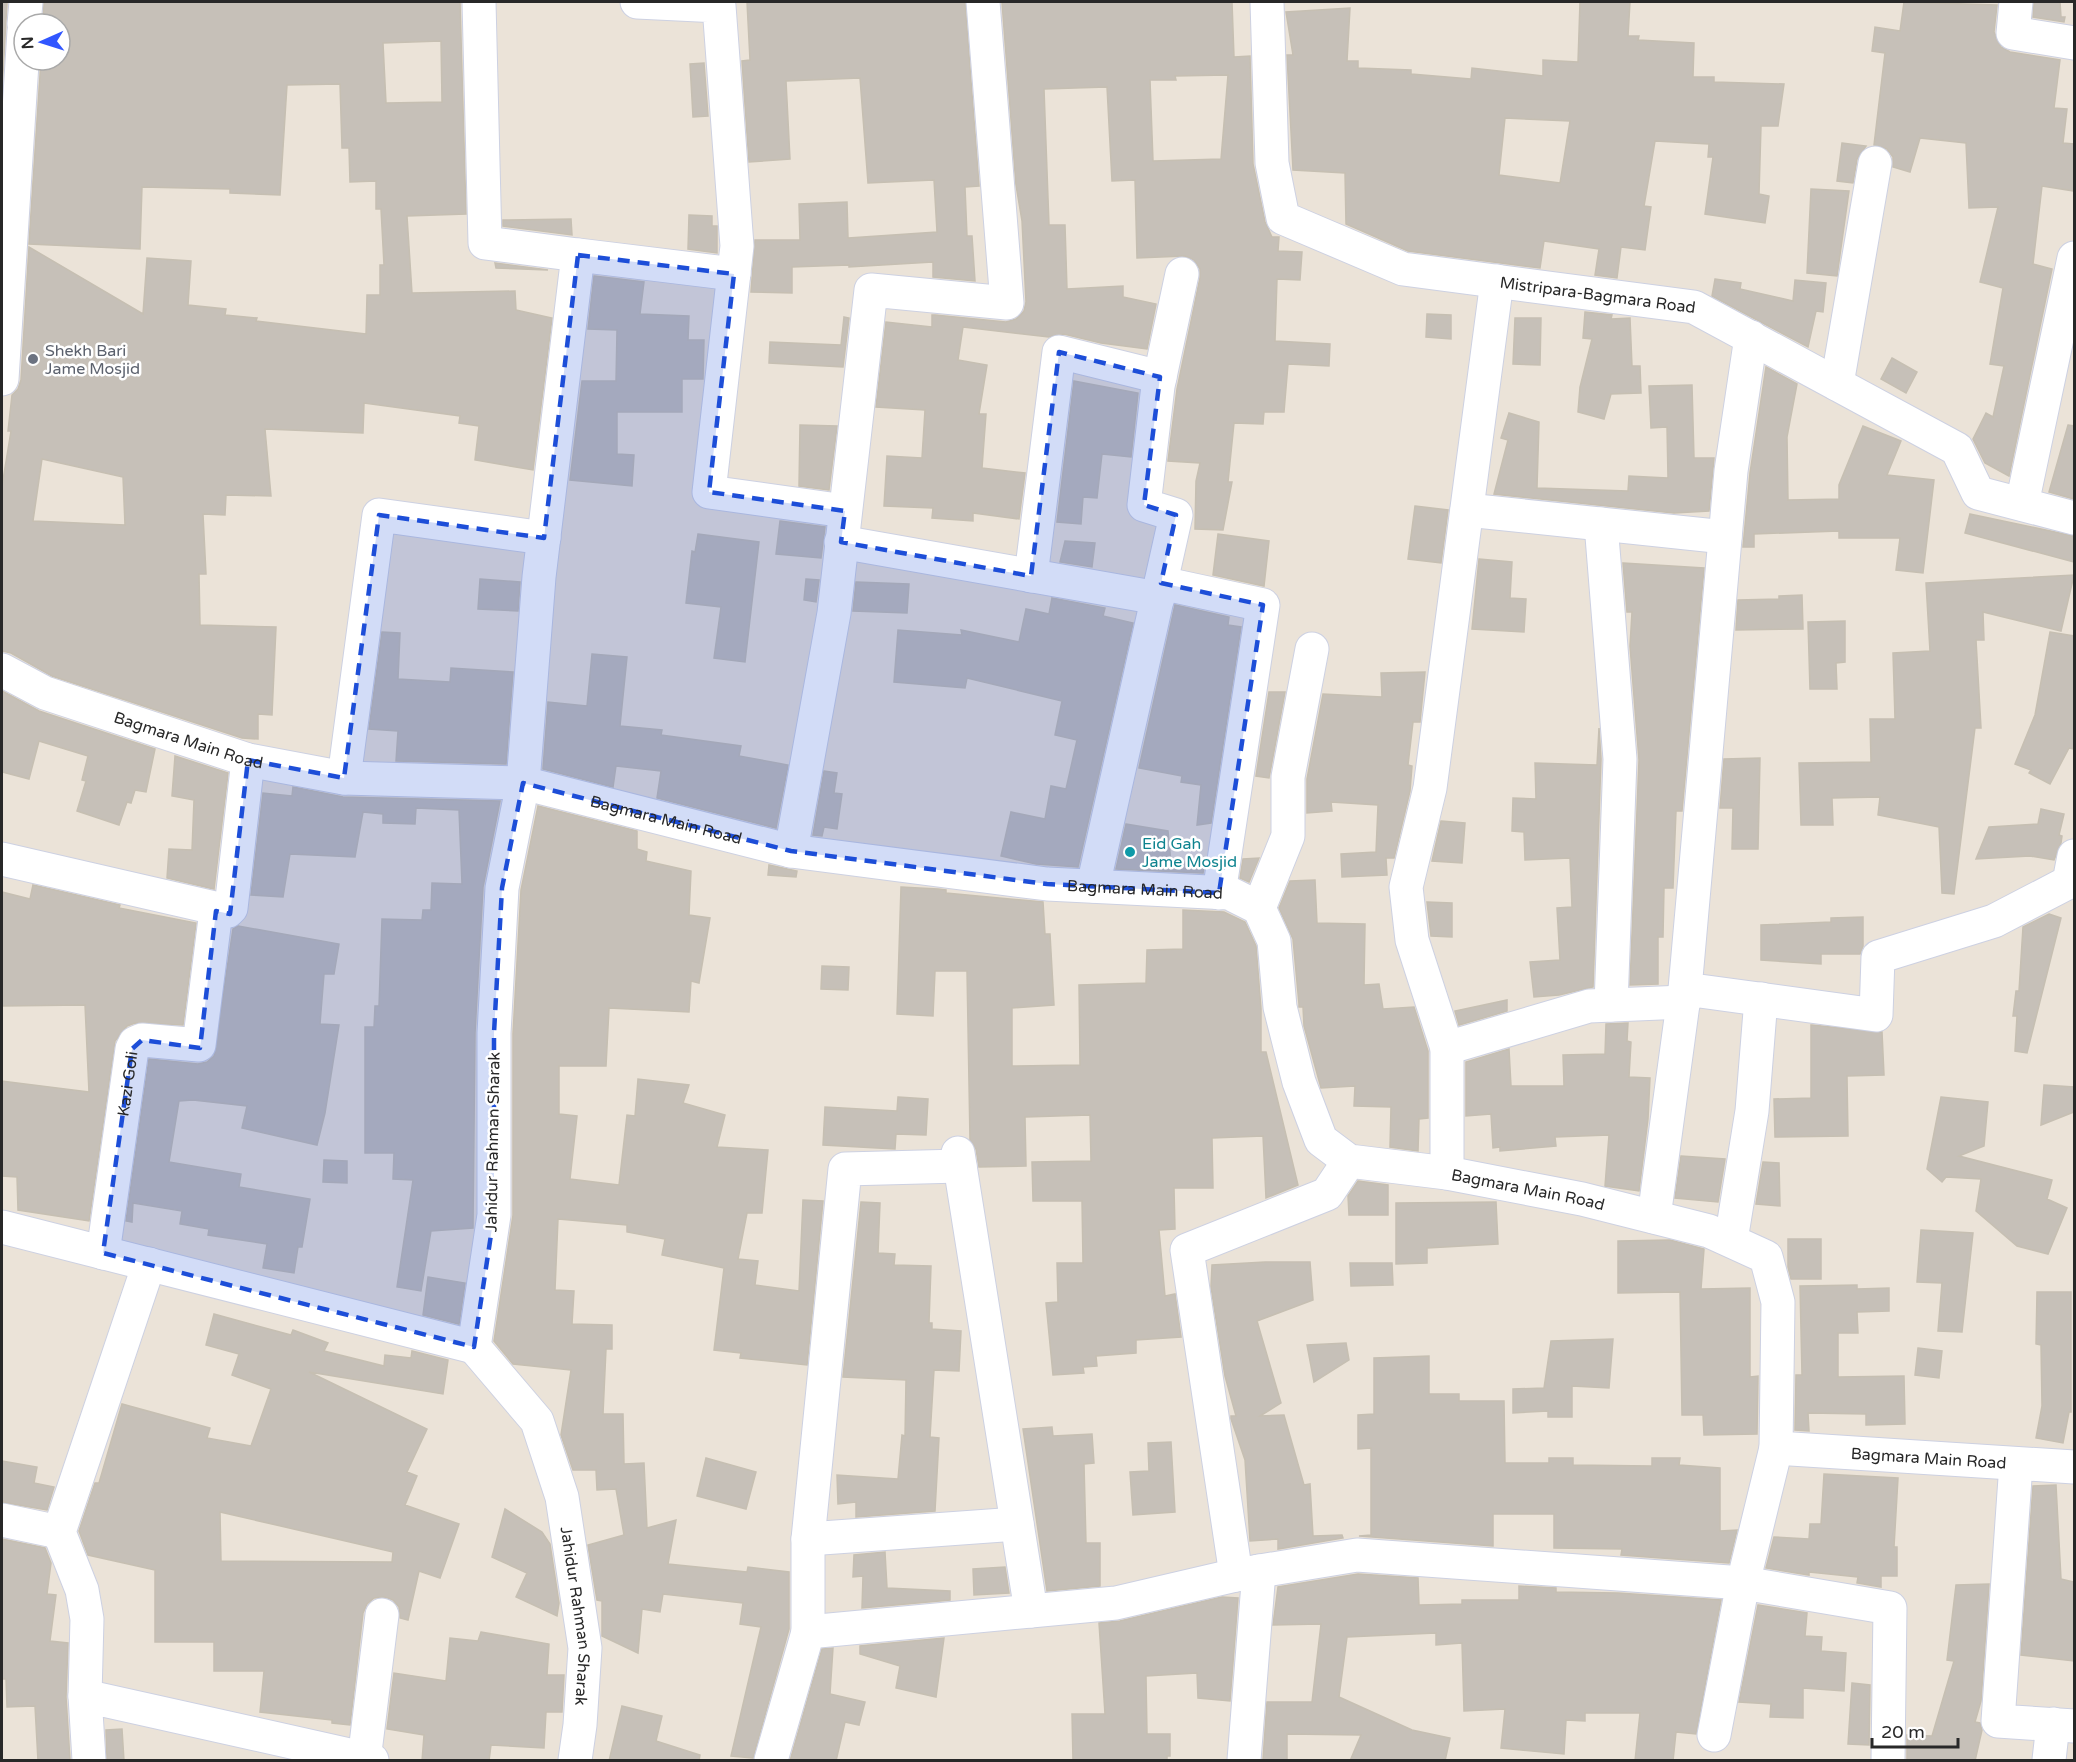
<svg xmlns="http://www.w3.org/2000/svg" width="2076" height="1762" font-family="'Varela Round',sans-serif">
<rect width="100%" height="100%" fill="#ebe3d8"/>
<!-- building -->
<path fill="#c6c0b8" stroke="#c6bfb2" stroke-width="1.5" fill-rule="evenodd" d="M2,2H7L2,90Z
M44,2H460L466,214L407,216L412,293L515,291L516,310L552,318L533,470L475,460L479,426L459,423L460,416L364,403L363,433L265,429L271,496L226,495L225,515L203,514L206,574H199L200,625L276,627L272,715L258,714V739L242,738L52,676L11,653L2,651V486L11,431H8L12,395L18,389L21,380L29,247L143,314L147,258L191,261L188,305L226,309L225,315L257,318L256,321L366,334L367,295H380V265H384L381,209H376V181L350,182L349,148H342L340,84L287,85L280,195L230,193V189L142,187L140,249L29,244L41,60H60V24H43ZM441,41L442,102L386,103L383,43ZM42,459L123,477L125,525L33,521Z
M747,2H965L979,186L965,187L967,236H972L975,281L933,277V262L849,267V265L792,267V293L751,292L755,240H800L799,204L847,202L848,238L937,232L934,180L868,183L860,78L786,81L790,159L749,162L742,61L750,60Z
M1002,2H1232L1234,57L1250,56L1253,164L1265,222L1272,237H1279L1278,251L1302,252L1300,280L1277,279L1275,341L1330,344L1329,366L1288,364L1284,412H1264L1263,424L1234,423L1228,482H1232L1223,530L1195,529L1196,481L1200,463L1168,461L1177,389L1200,278V269L1194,260L1185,256L1137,258L1135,180L1112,181L1107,87L1044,89L1049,225H1065L1067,289L1123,286V297L1156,304L1147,349L1101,343L1064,334L1049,337L963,327L958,360L987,365L979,414H986L982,468L1025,473L1019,519L973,513V521L932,518L933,508L884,506L887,456L922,458L925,410L876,407L886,322L932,327V315H935L1006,322L1016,319L1024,311L1026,302L1022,221L1016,185ZM1228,75L1221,159L1153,161L1150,80H1176L1175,76Z
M1580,2H1630L1628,36H1639L1638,40L1694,43L1693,77H1714V82L1784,84L1778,126H1761L1759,194L1769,196L1765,223L1705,214L1713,157H1708L1709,144L1655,141L1644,206L1651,207L1645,250L1621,247L1617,278L1595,275L1599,249L1544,241L1540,268L1408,251L1346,224L1345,173L1293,170L1287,55H1293L1286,12L1350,8L1347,61H1358V68L1411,70V74L1471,79L1472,68L1543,76V60L1578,62ZM1505,118L1570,121L1560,183L1499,175Z
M1904,2L1997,5L1994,32L2001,47L2010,52L2060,60L2054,108L2067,109L2063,143L2074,144V191L2042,186L2033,264L2052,269L2009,476L1985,463L1973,439L1986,413L1993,417L2004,366L1990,364L2003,288L1980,282L1998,207L1969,208L1966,143L1920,138L1910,172L1893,167V157L1887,149L1874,145L1885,53L1872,51L1875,27L1900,31Z
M2034,2H2060L2061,17H2065L2064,22L2033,17Z
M704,63L708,116L693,117L690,64Z
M1842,143L1866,146L1857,159L1853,183L1837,181Z
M1811,189L1849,191L1837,276L1807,273Z
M689,215L712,216V226H717V253L688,249Z
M571,219L572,235L503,226V220Z
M495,263L548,270L496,268Z
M594,276L644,282L640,314L689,316L688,340H704L703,379H682V412H617V454L634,455L632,486L570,480L582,381H616L617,330L588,329Z
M1715,279L1741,283L1740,289L1793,301L1795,280L1826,283L1823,312L1816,311L1808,347L1712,296Z
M1585,312L1612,315L1611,319L1630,318L1632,366H1640L1641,393L1611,394L1604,419L1578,412L1580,387L1592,339L1583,338Z
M1427,314L1451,315V339L1426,337Z
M844,317L849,318L843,367L769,363L770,342L841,345Z
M1515,318H1541L1540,365L1513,364Z
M1892,358L1917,372L1906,393L1881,379Z
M1766,367L1797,384L1787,437L1788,500L1839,499V485L1863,426L1901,441L1887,475L1934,480L1923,573L1896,570L1900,538H1839V531L1754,534V547H1743L1750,473Z
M1074,381L1138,393L1131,457L1102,454L1097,498L1083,497L1081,524L1057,522Z
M1692,385L1694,458H1714L1709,511L1674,513L1494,494L1508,440L1501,438L1509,413L1539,422L1537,488L1628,491L1629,476L1668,478L1667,427L1651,428L1649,386Z
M800,425L837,426L829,490L799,486Z
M2068,425L2074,426V499L2049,492Z
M1415,506L1448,510L1441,563L1408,559Z
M1970,514L2074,536V562L1965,533Z
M780,521L825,527L821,558L776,554Z
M698,534L759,542L745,662L714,658L721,607L686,603L692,551L695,552Z
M1218,534L1269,541L1264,586L1213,575Z
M1065,541L1095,543L1092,567L1060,562Z
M1479,559L1512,562L1510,598L1526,599L1524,632L1472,629Z
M1623,563L1704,568L1682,811H1676L1673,888H1664L1663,937H1658V984L1630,985L1639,760L1630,646L1632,612H1627Z
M2074,575L2061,631L1983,612L1984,640H1976L1981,728H1975L1954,894L1942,893L1939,827L1878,815L1880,797L1832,798L1833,825H1801L1799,763L1871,762L1870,719H1895L1893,653L1930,651L1926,583Z
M480,579L520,582L518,611L478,609Z
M806,579L819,580L816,602L804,600Z
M856,582L909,584L907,613L853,611Z
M1802,595L1803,629L1736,630L1738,600L1779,599V596Z
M1052,598L1105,608L1103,616L1133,623L1078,867L1036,864L1001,856L1011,812L1045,819L1051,786L1066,789L1077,740L1055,735L1062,701L967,678L965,688L894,682L898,630L962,635L961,630L1019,642L1026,609L1049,614Z
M1175,605L1229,617L1228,625L1241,627L1211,823L1197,825L1201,785L1181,782L1182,776L1139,768Z
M1845,621V662L1836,663L1837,689H1810L1808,622Z
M382,632L400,633L398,679L450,682L451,668L513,672L506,764L396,761L398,731L369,729Z
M2050,632L2074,636V749L2069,748L2050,784L2029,773L2031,770L2015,764L2035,715Z
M592,654L627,657L620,726L662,730L661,735L741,746L739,756L788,765L776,828L657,798L661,771L616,766L613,787L543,769L548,702L587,706Z
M1425,672L1420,722H1413L1408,765L1412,766L1410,791L1394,858H1386L1387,875L1342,877L1341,854L1376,852L1378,805L1331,802L1332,811L1307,813V779L1323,694L1382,697L1381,673Z
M2,691L39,711L155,749L146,792L135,790L131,803L127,802L119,825L77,811L86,781L82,780L88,756L39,741L29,779L2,772Z
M1269,692H1285L1269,778L1256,776Z
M1599,728L1601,759L1593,987L1559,995L1534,997L1530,962L1560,960L1557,908L1572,907L1570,858L1525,860L1524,832L1512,831L1513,798L1536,799L1535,763L1597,765Z
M175,756L228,773L214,889L167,878L169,849L192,850L194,800L172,796Z
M1760,758L1758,849H1732L1733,808H1720L1724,759Z
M824,771L837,773L834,793L842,794L837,829L824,827L822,836L813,835Z
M293,787L343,797L500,801L483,887L475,1033L473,1228L431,1231L421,1291L397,1287L413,1180L393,1179L394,1153H365V1027H374L375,1006H379L382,919L422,920L423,910H431L432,883L462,884L459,810L416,808L415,824L383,823V814L363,812L355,857L290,854L283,897L251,895L263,793L292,796Z
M538,806L637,831V849L647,852L646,861L691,871L689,915L710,918L699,983L691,981L689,1012L609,1008L606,1066H559V1114L577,1116L570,1179L619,1185L627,1115L635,1116L638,1079L689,1085L683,1103L725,1115L717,1147L768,1150L762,1213H747L738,1259L758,1261L755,1285L799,1291L803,1200L823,1201L807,1365L740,1358L741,1353L714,1350L724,1268L662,1255L665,1239L627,1232V1225L558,1219L555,1290L574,1291L572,1324L612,1325V1349H606L603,1414H623L624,1464L644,1463L647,1528L676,1520L668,1564L747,1572L748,1567L789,1572V1629L753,1758L731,1756L761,1627L740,1624L743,1603L663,1594L660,1612L642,1609L638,1653L602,1636V1601L597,1600L588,1545L624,1535L616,1489L597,1490L596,1470H573L561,1435L571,1370L513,1364L494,1341L513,1215V1034L521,890Z
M2041,809L2064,814L2059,835L2062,836L2061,843L2054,860L2030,856L1976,859L1989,827L2038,824Z
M1441,821L1465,823L1462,863L1432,861Z
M1126,824L1168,831L1171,863L1205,861L1203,873L1116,869Z
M1259,858L1249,882L1240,878L1243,859Z
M769,865L797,871L796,877L768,875Z
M1315,880L1317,923L1365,924L1364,985L1379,984L1383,1009L1414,1007L1428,1051V1118L1419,1119L1418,1151L1390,1147L1391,1107L1354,1106L1355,1086L1321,1088L1304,1026L1303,1007H1299V1004L1293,939L1279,908L1290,881Z
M33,885L120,905L119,908L196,923L183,1025L135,1023L127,1026L115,1041L89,1221L18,1210L17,1177L2,1176V1081L89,1092L85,1005L2,1006V892L30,899Z
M901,887L938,889L946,890V893L1043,902L1045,934H1050L1054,1005L1012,1008V1066L1080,1065L1079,985L1146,983L1147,950L1183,949V910L1224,912L1245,922L1256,946L1261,1009V1052H1266L1298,1185L1266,1198L1263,1136L1212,1138L1213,1188H1174L1175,1229L1159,1230L1165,1296L1175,1294L1181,1337L1136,1340V1353L1096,1356L1097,1366L1083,1367L1084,1373L1053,1375L1046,1303L1058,1302L1057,1263H1083L1082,1201H1033L1032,1162L1091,1161L1090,1115L1025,1117L1026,1166L979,1167L976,1149L970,1140L967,971H935L933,1016L897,1014Z
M1427,902L1452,903V937L1431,936Z
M2049,914L2061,918L2027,1053L2015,1051L2017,1016H2013L2016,991H2019L2023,927Z
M1863,917V946L1860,954H1821V964L1761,960V925L1831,922V918Z
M238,926L339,944L334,974H324L320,1024L339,1025L325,1113L317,1145L242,1128L247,1106L193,1100L179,1101L169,1162L241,1174L239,1187L310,1199L302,1247H298L294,1273L263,1268L267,1244L208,1235L209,1229L180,1224L182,1211L133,1203L132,1222L126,1221L149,1059L198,1064L207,1062L214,1056L233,929Z
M822,966L849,967L848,990L821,989Z
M1507,1000V1011L1459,1025L1455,1011Z
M1628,1023L1627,1041L1631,1042L1629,1077L1650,1078L1648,1119L1639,1191L1605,1186L1609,1135L1555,1137L1556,1146L1500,1151V1147L1493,1148L1491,1114L1466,1116V1062L1509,1049L1511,1086H1564L1563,1055L1605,1054L1606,1024Z
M1811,1025L1882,1032L1884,1075L1847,1076L1848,1136L1775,1137L1774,1099L1811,1098Z
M2044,1085L2074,1087V1112L2041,1125Z
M898,1097L928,1099L926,1135L896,1134L895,1149L823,1145L825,1107L897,1111Z
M1941,1097L1988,1102L1984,1146L1959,1156L2052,1180L2047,1199L2067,1208L2048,1254L2017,1246L1976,1211L1981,1179L1946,1177L1942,1182L1927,1169Z
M1681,1156L1725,1159L1718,1202L1675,1198Z
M324,1160L347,1161V1183L323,1182Z
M1763,1162L1779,1163L1780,1206L1756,1204Z
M1358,1181L1388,1185V1215H1349L1348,1196Z
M861,1202L880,1203L878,1253L895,1254L894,1265L931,1266L929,1323H932V1329L961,1331L959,1371L934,1370L930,1437L939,1438L935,1511L856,1517V1502L838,1504L837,1475L898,1479L902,1435L905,1436L906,1380L843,1377Z
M1496,1202L1498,1244L1427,1248V1263L1396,1264V1203Z
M1921,1230L1973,1233L1962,1332L1938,1331L1942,1283L1917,1282Z
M1788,1239H1821V1279H1791L1788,1267Z
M1670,1240L1704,1249L1701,1289L1750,1288V1377L1758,1376L1757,1434L1704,1435L1703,1415H1682L1680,1292L1618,1293V1241Z
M1265,1262H1310L1313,1300L1257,1321L1281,1403L1260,1416L1284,1415L1304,1485L1310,1484L1313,1536L1342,1535L1343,1538L1278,1549V1539L1250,1541L1245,1460L1231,1419V1416H1236L1225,1376L1211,1287L1212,1265Z
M1350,1263H1392L1393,1285L1351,1286Z
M428,1277L465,1283L459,1324L423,1315Z
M1857,1285V1289L1889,1288V1311L1857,1312L1858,1333H1838V1377L1904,1376L1905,1424L1866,1425V1414L1808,1413L1809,1431L1795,1430L1796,1375H1802L1800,1286Z
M2037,1292H2071V1412H2069L2063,1443L2036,1438L2042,1406L2041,1345L2036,1344Z
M214,1314L291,1335L293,1330L328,1343L324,1351L384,1366L385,1355L411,1358L412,1351L448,1360L443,1394L309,1372L427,1429L407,1472L417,1476L405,1505L459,1524L440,1578L419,1571L408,1620L400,1618L399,1607L393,1600L385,1597L374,1598L367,1604L363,1613L350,1725L332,1723V1720L260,1712L264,1671H214V1642H155V1570L88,1555L79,1531L95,1483H99L122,1404L210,1428L207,1438L251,1446L271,1389L232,1375L239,1354L206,1345ZM220,1512L393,1552L392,1562L221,1561Z
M1613,1339L1609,1388L1572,1386V1417H1548V1411L1513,1413V1389L1544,1388L1551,1341Z
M1346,1343L1349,1360L1314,1382L1307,1345Z
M1918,1348L1942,1351L1939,1378L1915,1375Z
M1429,1356V1394H1459V1401H1504L1505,1463H1549V1458H1573V1465L1652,1466V1458H1680L1679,1465L1720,1468V1531L1737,1530L1729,1563L1621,1555L1622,1549L1554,1548V1514H1493V1546L1359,1536L1371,1535V1448L1358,1449V1415L1374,1414V1358Z
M1052,1427L1053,1436L1092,1434L1094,1463L1084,1464L1086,1543H1100V1586L1047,1591L1023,1429Z
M1171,1442L1175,1512L1133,1515L1130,1472L1149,1471L1148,1443Z
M706,1458L756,1472L746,1509L697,1496Z
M2,1461L37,1467L34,1483L54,1487L47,1510L2,1502Z
M1824,1474L1898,1478L1894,1547H1897V1576H1881V1587L1857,1583L1858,1577L1809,1572V1575L1766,1568L1774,1537L1809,1539L1810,1524H1821Z
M2056,1485L2061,1579L2074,1582V1661L2021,1655L2033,1486Z
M505,1509L542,1532L550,1544L559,1603L557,1616L516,1597L527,1573L492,1557Z
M2,1539L45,1548L51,1563L47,1594L56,1595L50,1641L68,1643L66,1697L70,1760L38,1761L35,1706L7,1707L6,1679H2Z
M885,1552L887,1588L950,1591V1600L862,1608L863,1576L853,1577L854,1555Z
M1005,1567L1009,1593L974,1595L973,1569Z
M1358,1574L1418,1578L1419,1605L1462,1604V1600H1519V1586L1556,1588V1592L1618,1593L1721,1600L1696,1734L1676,1732L1673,1761H1635L1640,1713H1585V1721L1566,1720L1564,1754L1501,1748L1505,1709L1464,1711L1462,1643L1436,1645V1633L1347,1637L1339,1697L1412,1730L1450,1738L1445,1761H1350L1361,1735L1287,1734V1760H1263L1267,1702H1312L1321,1624L1273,1625L1278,1587Z
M1989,1584L1981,1701L1975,1722L1980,1723L1982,1730L1975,1761H1907V1735L1932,1736L1954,1661L1947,1660L1956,1585Z
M1222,1597L1238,1598L1230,1701L1198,1698L1197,1673L1146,1676L1147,1734H1170V1756H1167V1761H1073L1072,1714H1105L1099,1623L1120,1621Z
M1758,1605L1807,1613L1805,1636L1822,1637L1821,1651L1846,1653L1844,1691L1803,1688V1718L1770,1717L1771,1704L1739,1702Z
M481,1632L549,1644L547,1675H564L562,1712H546L544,1748L491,1745L489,1761H422L424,1735L387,1729L394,1673L446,1681L450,1638L478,1641Z
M944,1638L936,1697L896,1688L900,1666L860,1654V1646Z
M833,1648L830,1694L865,1702L859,1725L845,1722L836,1761H790L822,1649Z
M1852,1683L1870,1685L1869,1745L1848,1744Z
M622,1706L662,1716L656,1741L700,1755L699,1761H609Z
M122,1729L124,1761H107L106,1730Z"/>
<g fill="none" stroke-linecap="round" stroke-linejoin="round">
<!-- minor casing -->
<g stroke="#cdd1e2" stroke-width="35">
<g id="minor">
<path id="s1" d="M479,2L485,243L578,255L539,577L523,783L502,888L494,1033V1215L474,1347L537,1421L562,1497L585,1648L580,1725L575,1760"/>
<path d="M637,2L719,6L737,246L709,492L845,511"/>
<path id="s2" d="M1267,2L1272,163L1283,218L1403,269L1694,307L1957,449L1978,493L2074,518"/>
<path d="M2016,2L2013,33L2074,43"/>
<path d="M578,255L734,274"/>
<path d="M1751,337L1731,471L1685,989L1876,1015L1878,957L1994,921L2069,882L2074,856"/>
<path d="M1837,384L1875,163"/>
<path d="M2022,504L2074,258"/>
<path d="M1467,510L1725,537"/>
<path d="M1601,524L1620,759L1611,1005"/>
<path d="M841,542L1158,598"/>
<path d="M1031,576L1059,352L1160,377"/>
<path d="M1161,583L1263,605L1219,893"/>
<path d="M344,778L379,515L544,538"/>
<path d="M791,851L834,613L871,290L1007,303L983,2"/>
<path d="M2,859L228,911L231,908L248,760"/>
<path d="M1093,886L1176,515L1144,505L1158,386L1182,274"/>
<path d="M1259,908L1288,836V777L1312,649"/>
<path d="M1447,1048L1412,940L1406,887L1430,788L1497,281"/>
<path d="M958,1153L1031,1611"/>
<path d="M1447,1173V1048L1589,1006L1684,1002"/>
<path d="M1654,1217L1685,989"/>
<path d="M2,1227L474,1347"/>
<path d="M1731,1240L1752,1111L1761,999"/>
<path id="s3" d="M103,1253L132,1049L135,1043L142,1040L199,1045L216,911"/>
<path d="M2016,1464L1998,1721L2074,1726"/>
<path d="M2,1520L59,1532"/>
<path d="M808,1539L1017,1524"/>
<path d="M1236,1575L1187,1250L1327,1194L1349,1161"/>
<path d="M808,1632V1539L845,1169L960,1166"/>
<path d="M85,1696L87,1619L82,1590L59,1532L149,1264"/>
<path d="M1714,1735L1743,1583L1890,1608L1888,1760"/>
<path d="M89,1760L85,1696L372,1760"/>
<path d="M364,1760L382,1615"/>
<path d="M771,1760L808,1632L1116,1603L1236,1575L1357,1555L1743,1583L1776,1448"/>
<path d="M1244,1760L1259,1571"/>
<path d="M2049,1760L2053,1724"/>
</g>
</g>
<!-- tertiary casing -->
<g stroke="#cdd1e2" stroke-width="35">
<g id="tertiary">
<path d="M24,24L26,2"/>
<path d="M2,379L24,31"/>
<path id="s4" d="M2,670L45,693L248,760L344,778L523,783L791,851L1047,884L1229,893L1259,908L1274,941L1280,1007L1299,1082L1321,1140L1349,1161L1447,1173L1582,1199L1709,1231L1766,1257L1778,1302L1776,1448L2074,1467"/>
</g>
</g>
<!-- minor -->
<use href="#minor" stroke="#fff" stroke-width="33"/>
<!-- tertiary -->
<use href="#tertiary" stroke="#fff" stroke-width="33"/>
</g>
<!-- marked area -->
<path fill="#1d4ed8" fill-opacity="0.2" stroke="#1d4ed8" stroke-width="4.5" stroke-dasharray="12 8" stroke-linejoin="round" d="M578,255L734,274L709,492L845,511L841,542L1031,576L1059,352L1160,377L1144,505L1176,515L1161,583L1263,605L1219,893L1047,884L791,851L523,783L502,888L494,1033V1215L474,1347L103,1253L132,1049L142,1040L200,1048L216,911L230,914L248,760L344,778L379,515L544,538Z"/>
<!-- markers -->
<circle fill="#6b7280" stroke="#fff" stroke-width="2" cx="33" cy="359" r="6"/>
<circle fill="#0f9aa8" stroke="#fff" stroke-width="2" cx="1130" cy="852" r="6"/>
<g text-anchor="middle" stroke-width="5" stroke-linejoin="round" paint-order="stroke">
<!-- street labels -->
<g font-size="16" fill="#282828" stroke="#fff">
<text dy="6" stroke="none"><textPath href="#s2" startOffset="544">Mistripara-Bagmara Road</textPath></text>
<text dy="6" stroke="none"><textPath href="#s4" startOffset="200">Bagmara Main Road</textPath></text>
<text dy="6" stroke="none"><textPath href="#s4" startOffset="687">Bagmara Main Road</textPath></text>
<text dy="6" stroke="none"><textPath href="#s4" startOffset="1172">Bagmara Main Road</textPath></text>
<text dy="6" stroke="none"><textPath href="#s3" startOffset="171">Kazi Goli</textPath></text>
<text transform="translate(492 1142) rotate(-89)" y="6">Jahidur Rahman Sharak</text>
<text dy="6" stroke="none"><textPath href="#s4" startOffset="1748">Bagmara Main Road</textPath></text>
<text dy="6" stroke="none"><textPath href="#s4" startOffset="2342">Bagmara Main Road</textPath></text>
<text dy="6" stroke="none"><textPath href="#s1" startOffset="1731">Jahidur Rahman Sharak</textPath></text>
</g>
<!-- worship labels -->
<g font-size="16" fill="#5b616d" stroke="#fff" text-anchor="start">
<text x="45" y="356">Shekh Bari<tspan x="45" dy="18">Jame Mosjid</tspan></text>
</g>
<!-- culture labels -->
<g font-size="16" fill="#0d838f" stroke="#fff" text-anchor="start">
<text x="1142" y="849">Eid Gah<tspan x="1142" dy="18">Jame Mosjid</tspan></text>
</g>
</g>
<!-- border -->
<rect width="2076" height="1762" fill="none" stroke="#282828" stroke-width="6"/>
<!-- north arrow -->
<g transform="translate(42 42) rotate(267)"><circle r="28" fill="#ffffff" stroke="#a9a9a9" stroke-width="1.5"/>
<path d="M0-4.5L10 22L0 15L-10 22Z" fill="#3156ff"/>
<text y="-9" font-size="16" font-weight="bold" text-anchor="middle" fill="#282828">N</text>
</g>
<!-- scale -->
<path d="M1872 1738v9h86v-9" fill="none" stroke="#282828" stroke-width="3"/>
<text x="1881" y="1738" font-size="18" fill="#282828" stroke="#ffffff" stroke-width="4.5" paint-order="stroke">20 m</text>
</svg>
